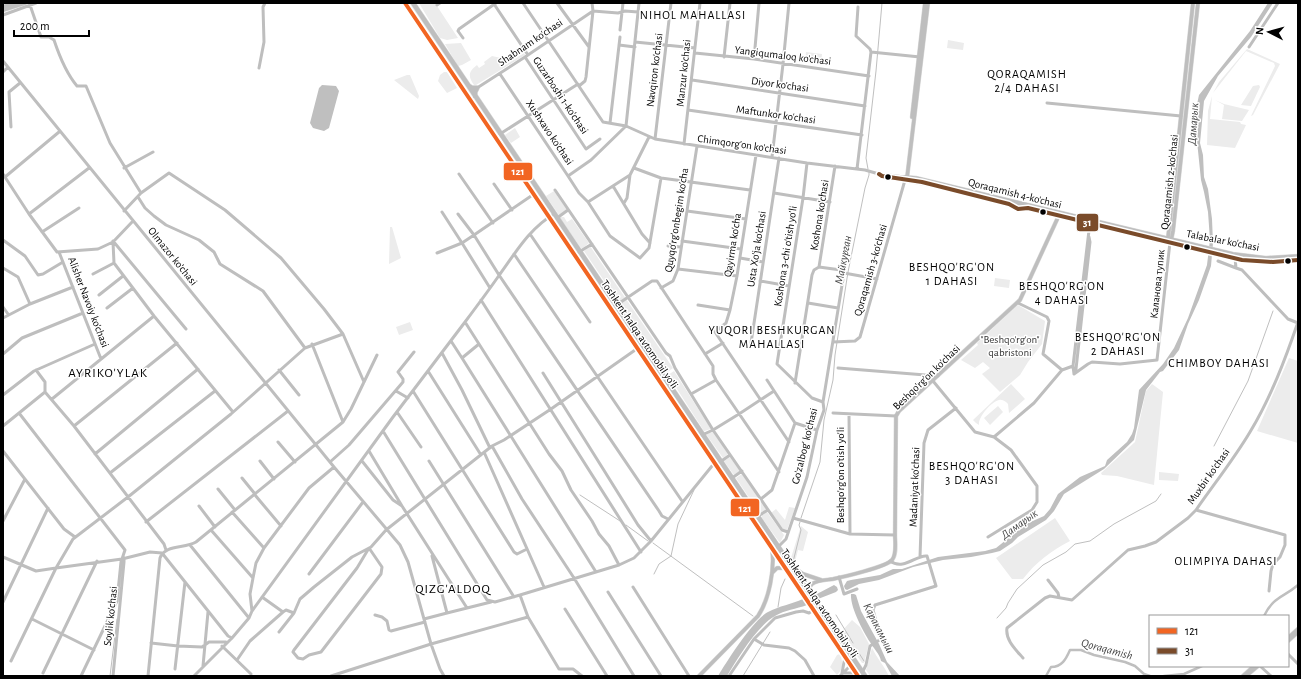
<svg xmlns="http://www.w3.org/2000/svg" width="1301" height="679" font-family="'Alegreya Sans',sans-serif">
<rect width="100%" height="100%" fill="#fff"/>
<!-- green -->
<path fill="#ececec" d="M408,3H410L498,134L497,135Z
M419,3H435L458,38L447,40L440,38Z
M948,40L964,43L963,50L947,48Z
M461,43L471,60L462,65L458,66L445,44Z
M1247,49L1280,64L1253,115L1251,116L1275,66L1274,63L1246,51L1213,93L1219,82Z
M806,52L822,54L821,64L805,62Z
M524,53L525,55L476,85H474C468,76 468,72 477,65L479,68L485,64L484,62L492,56L501,58L505,65Z
M444,72H447L457,88L447,93L438,81L440,75Z
M407,75H410L419,96L418,99L394,80Z
M1259,85L1260,87L1251,106L1241,105L1253,86Z
M1212,96L1210,119L1240,122L1241,124L1246,125L1235,148L1207,145L1208,111Z
M1215,100L1224,104L1249,110L1242,121L1222,119L1224,105Z
M515,128L520,137L511,143L505,135Z
M504,142L549,211L548,212L503,143Z
M554,191L567,210L559,215L546,196Z
M559,217H564L567,222L572,219L589,243L583,248H581Z
M556,221L702,438L701,439L555,222Z
M390,227H392L401,258L389,264Z
M590,246L673,368L666,373L584,251Z
M995,278L1010,280L1009,288L994,286Z
M1018,305L1045,321L1042,344L1028,362L1020,375L1000,392L982,374L990,368L983,362L975,368L961,360L978,345L977,343Z
M410,322L413,330L399,335L396,327Z
M1289,358L1298,361V443L1257,431Z
M674,371L711,429L704,431L668,375Z
M1011,384L1025,399L1009,413L1008,404C1006,402 1003,399 999,400C991,402 978,417 979,425L976,423L973,420Z
M1152,384L1163,392L1154,485L1117,476L1102,475L1101,473L1135,442L1146,391Z
M998,406L1003,412L990,425L984,418Z
M713,432L728,454L723,458L706,434Z
M706,443L758,520L756,521L704,444Z
M730,457L740,471L734,475L724,461Z
M1159,472L1179,474L1178,481L1159,480Z
M742,474L767,510L760,514L736,478Z
M789,507L795,508L787,530L783,529L771,513L776,509L785,520Z
M767,512L784,535L780,543L762,518V515Z
M1055,518L1070,541C1051,551 1036,562 1023,579H1012L996,558Z
M801,526L808,532L803,551L798,550L795,562L793,563L790,561Z
M762,528L804,589L803,590L761,529Z
M852,620L860,627L869,644L864,663H862L841,632Z
M872,648C877,658 884,666 889,676H870L866,670Z
M840,654C843,663 844,668 837,675L830,667L837,655Z"/>
<!-- water -->
<path fill="#bfbfbf" d="M1268,3H1273L1251,37L1218,76L1204,101L1200,143L1203,155L1204,177L1208,189L1212,219L1213,243L1211,266L1199,300L1188,324L1179,350L1163,371L1160,372L1146,390L1134,440L1104,469L1064,494L1054,511L1046,520L1018,537L1012,543L1000,551L992,553L971,557L943,560L913,567L879,580L859,584L847,590L845,589L844,586L847,581L851,580L880,575L893,569H902L938,557L985,551L996,548L1026,524L1044,516L1050,509L1058,494L1080,477L1105,466L1107,460L1127,442L1132,434L1134,428L1139,390L1163,364L1174,348L1188,318L1207,265L1210,240L1208,212L1204,192L1201,180L1197,141L1198,121L1196,109L1199,95L1250,31Z
M322,85L336,86L339,91L329,128L324,131L313,128L310,123L319,88Z
M834,585L837,587L838,590L836,592L818,599L815,595Z
M851,594H854L856,595L861,611L879,644L887,662L900,676H892L885,663L881,661C880,654 873,648 870,642C863,631 850,607 851,594Z
M803,599L807,605C796,609 785,610 775,616C758,625 737,659 727,676H718C727,661 753,620 768,612C779,606 792,604 803,599Z"/>
<g fill="none" stroke-linecap="round" stroke-linejoin="round">
<!-- stream -->
<path stroke="#bfbfbf" stroke-width="1" d="M868,169L866,158L876,71L882,3
M1214,446L1248,381L1273,311
M580,495L620,521
M801,518L820,462L824,420L833,380L835,355L848,272L865,188L869,175V172
M626,525L648,541
M653,543L753,616
M793,562L801,530L799,525L800,522
M654,574L659,564L671,556L678,524L694,490
M778,607L781,588L785,579
M836,615L853,643
M997,618L1006,608L1008,603L1017,589L1043,565L1066,552L1075,544L1090,541L1114,524L1156,501L1161,494
M857,650L864,661
M110,676L117,619
M743,676L770,632"/>
<!-- canal -->
<path stroke="#bfbfbf" stroke-width="2.5" d="M1264,616C1274,596 1283,598 1298,585
M1046,676L1051,667C1062,667 1066,659 1070,650H1081L1094,655L1125,662L1135,666L1144,674L1150,676
M1164,676L1184,674L1202,666"/>
<!-- major casing -->
<g stroke="#dbdbdb" stroke-width="4.5">
<path id="major" d="M3,7L14,3
M3,10L25,3
M912,117L925,3
M905,177L916,178L1233,254L1266,258L1298,256
M907,178L928,3
M905,180L952,189L1242,260L1273,262L1298,260
M1169,240L1168,238L1193,3
M1171,241L1173,231L1198,3
M793,567L803,574L821,580
M772,573L777,568H783L787,570
M808,593C809,589 809,586 812,584C817,580 827,580 833,579C843,577 886,567 892,560C897,554 895,542 895,535L896,416L899,411L1020,300L1060,213
M1288,638L1298,629
M1288,641L1298,632
M699,676L758,616C769,600 775,569 772,549
M1243,676L1254,666
M1246,676L1258,666"/>
</g>
<!-- highway casing -->
<g stroke="#dbdbdb" stroke-width="5.5">
<path id="highway" d="M405,3L858,676
M413,3L865,676
M469,86L472,88H477L475,92V96"/>
</g>
<!-- minor -->
<path stroke="#bebebe" stroke-width="3" d="M523,3L603,122L626,126L655,139L807,163L865,170L879,174L905,177
M557,3L589,47
M494,4L528,55
M30,5L41,37H49L54,40C59,55 66,73 77,86H86L110,143L141,193
M437,5L440,3
M858,7L856,36L870,49L871,52
M3,15L36,3
M620,30L623,3
M463,38L458,31L459,29L496,3
M635,42L695,48
M619,45L635,47
M1249,47L1278,3
M871,52L920,57
M695,53L754,59L869,76
M525,57L586,149L600,139
M724,57L730,3
M754,59L759,3
M3,61L334,467L309,488L264,548L256,563L253,578L250,594L252,611L249,618L232,638L194,676
M259,68L264,42L263,7L265,3
M3,72L8,67
M500,74L568,176L591,160L626,126
M692,80L865,106
M579,86L585,81L586,77L593,11L592,3
M477,88L525,57L593,11L618,13L625,11L638,12
M1047,103L1181,116
M688,110L862,135
M610,123L620,37
M626,126L639,3
M11,127L9,92L20,83
M500,134L578,84
M655,139L671,3
M684,144L700,3
M756,155L737,276L730,310L726,323L715,332L789,442
M772,157L783,64L789,3
M807,163L803,198L777,364L812,398L823,402
M124,168L153,152
M634,168L661,178L750,190
M857,169L871,52
M3,174L29,214L57,252L98,249L113,242L133,221
M459,174L493,223
M568,176L579,193L588,202L610,236L640,258L649,248L661,178
M5,177L59,132
M494,184L512,210
M613,186L642,234L650,243
M555,190L666,353L670,356L675,368L713,430L782,530L788,532
M774,193L830,202
M534,194L474,235L499,275L659,511L662,516L668,519
M138,197L145,208L154,216L166,225L199,240L214,252L220,264L263,291L305,348
M588,202L630,175
M624,203L627,198L630,175L649,137
M124,211L141,193L169,173L225,210L281,258L324,309L343,334L364,382
M687,211L746,219
M29,214L89,168
M458,214L474,235L462,243L490,288
M554,214C530,228 516,252 500,274C489,290 477,306 465,322L479,344L462,358L596,572
M557,218L568,210
M42,232L79,208
M530,234L590,322
M3,240L25,256L38,275L43,274L63,262
M113,241L186,329
M682,241L741,249
M113,242L114,263L154,316L233,412
M668,246L681,247
M59,252L101,359
M579,252L592,244
M437,253L462,243L442,212
M514,254L682,501
M740,258L763,262
M1235,258L1236,268L1242,270L1288,319L1298,323
M1218,261L1236,268
M819,267L835,166
M819,267L841,270L844,273L877,279
M3,268L18,277L30,304
M678,269L737,276
M93,274L114,263
M760,281L789,286
M661,288L673,281L678,269L697,146
M99,295L123,276
M481,300L641,552
M808,303L838,308
M1018,303L1047,317L1049,321L1043,354L1062,370
M698,305L730,310
M615,306L652,281H657L713,366V374L716,380L779,472
M3,307L8,314
M107,308L133,288
M3,318L30,304L73,287
M451,341L462,358
M833,342L855,341L860,337L905,180L882,176L879,174
M751,343L779,158
M312,344L343,422
M479,344L549,454L562,471L571,490L592,521L599,534L609,546L619,565L634,558L651,541L712,466L716,464
M442,353L462,390L490,448
M3,354L22,338L83,313
M705,354L723,343
M838,368L938,376
M36,370L45,382V392L74,426L164,544L166,550
M279,370L299,395
M428,371L481,455
M1075,372L1076,369L1090,242L1089,237
M543,373L605,472L638,525L651,541
M1074,374L1088,364L1092,362L1120,364L1157,360L1170,242
M1074,374L1073,366L1090,222
M767,380L795,423L817,430
M933,381L975,432L994,437L1034,403L1062,370L1073,366
M795,383L812,275L814,270L819,267
M396,391L408,398
M413,391L514,552L517,554L527,549
M691,394L716,380
M3,395L34,371L95,344
M52,399L154,316
M397,412L421,447
M19,413L125,550L121,562L117,601L81,676
M833,413L896,416
M849,414L850,534
M3,426L45,392
M74,426L177,343
M383,431L487,600L495,602L520,595L528,617L559,669H573L582,676
M702,435L713,430L739,414L774,391
M278,442L295,462
M492,446L522,499L574,578L634,676
M3,451L64,529L75,537
M369,451L402,506L467,608
M484,452L544,587
M95,454L198,369
M260,461L274,479
M362,461L393,500L402,506
M429,461L514,597
M330,462L349,445L403,382V379L398,372L414,352
M720,462L730,455
M334,467L400,545L408,562L431,644L440,669L444,676
M110,473L215,391
M242,478L255,494
M732,478L742,471
M218,489L235,510
M255,495L281,526
M761,499L772,490L795,423
M199,506L215,527
M1196,510L1285,535V545L1280,557L1273,564L1271,571L1269,591
M232,512L264,548
M758,516L768,510
M793,518L850,534L895,535
M3,521L25,479
M146,522L288,411
M211,530L253,578
M988,537L1032,510L1037,502V486L1011,450L994,437
M190,545L249,618
M369,548L382,567L381,574L321,652L309,655L303,659L298,658L293,652L294,650L357,568Z
M777,548L786,539L807,477L817,430L824,410L823,402L844,273
M3,557L36,571L56,568L73,539L128,497L231,414L305,348L343,334
M920,557L924,443L928,430L956,408
M309,574L363,502
M839,577L844,594L857,589
M1048,580L1058,593L1059,597
M633,587L689,676
M608,592L661,676
M520,595L619,565
M262,597L283,612
M3,602L48,508
M565,609L607,676
M252,611L393,417L465,322
M447,613L491,602
M375,615L382,617L387,621L389,630L391,631L425,622
M32,619L94,650
M424,619L447,613L432,556
M279,632L294,613L300,599L314,587L352,557L371,547L386,530L492,446L504,440L551,409L638,348
M754,639L764,645L789,648L795,651L805,660L814,676
M151,643L178,646L202,647L209,642H226
M222,646L251,674
M1288,654L1298,664
M1023,658C1016,650 1005,640 1007,628L1045,598L1050,596L1072,600L1128,550L1145,546L1156,542L1188,518L1196,510C1214,484 1234,459 1250,432C1271,397 1285,360 1298,322
M237,660L250,641L283,612L286,610L294,613
M11,661L56,568L122,559L150,552L162,553L228,636L232,638
M203,666L208,612
M1260,666L1271,676
M175,669L185,582
M43,673L97,561
M842,673L845,657
M844,673H856
M862,673L866,665L870,646L881,639L873,610L875,605L936,586L927,556C917,554 904,571 890,561
M113,676L124,562V558
M148,676L160,558C165,544 185,549 196,542L343,422L351,409L377,355
M331,676L431,644L528,617
M729,676L754,639L775,618L796,612L803,611L809,613L814,610
M840,676L851,665"/>
<!-- major -->
<use href="#major" stroke="#bebebe" stroke-width="3.5"/>
<!-- highway -->
<use href="#highway" stroke="#bebebe" stroke-width="4.5"/>
<!-- bus-1 casing -->
<g stroke="#fff" stroke-width="7">
<path id="bus-1" d="M405,3L858,676"/>
</g>
<!-- bus-2 casing -->
<g stroke="#fff" stroke-width="7">
<path id="bus-2" d="M879,174L882,176L922,182L1009,204L1018,209L1028,208L1242,260L1273,262L1298,260"/>
</g>
<!-- bus-1 -->
<use href="#bus-1" stroke="#f26522" stroke-width="4"/>
<!-- bus-2 -->
<use href="#bus-2" stroke="#7a4b2a" stroke-width="4"/>
</g>
<!-- markers -->
<g fill="#000" stroke="#fff" stroke-width="1.5">
<circle cx="888" cy="177" r="3.5"/>
<circle cx="1043" cy="212" r="3.5"/>
<circle cx="1187" cy="247" r="3.5"/>
<circle cx="1288" cy="261" r="3.5"/>
</g>
<g text-anchor="middle" stroke-width="3" stroke-linejoin="round" paint-order="stroke">
<!-- street labels -->
<g font-size="11" fill="#000" stroke="#fff">
<text transform="translate(530 42) rotate(-34)" y="4">Shabnam ko'chasi</text>
<text transform="translate(783 55) rotate(7)" y="4">Yangiqumaloq ko'chasi</text>
<text transform="translate(654 70) rotate(-83)" y="4">Navqiron ko'chasi</text>
<text transform="translate(683 73) rotate(-84)" y="4">Manzur ko'chasi</text>
<text transform="translate(780 84) rotate(8)" y="4">Diyor ko'chasi</text>
<text transform="translate(561 95) rotate(56)" y="4">Guzarboshi 1-ko'chasi</text>
<text transform="translate(776 114) rotate(8)" y="4">Maftunkor ko'chasi</text>
<text transform="translate(550 132) rotate(56)" y="4">Xushxavo ko'chasi</text>
<text transform="translate(742 144) rotate(8)" y="4">Chimqorg'on ko'chasi</text>
<text transform="translate(1169 182) rotate(-84)" y="4">Qoraqamish 2-ko'chasi</text>
<text transform="translate(1015 193) rotate(14)" y="4">Qoraqamish 4-ko'chasi</text>
<text transform="translate(819 215) rotate(-81)" y="4">Koshona ko'chasi</text>
<text transform="translate(676 220) rotate(-81)" y="4">Quyqo'rg'onbegim ko'cha</text>
<text transform="translate(1223 240) rotate(11)" y="4">Talabalar ko'chasi</text>
<text transform="translate(732 245) rotate(-81)" y="4">Qayirma ko'cha</text>
<text transform="translate(756 249) rotate(-81)" y="4">Usta Xo'ja ko'chasi</text>
<text transform="translate(173 256) rotate(51)" y="4">Olmazor ko'chasi</text>
<text transform="translate(785 256) rotate(-81)" y="4">Koshona 3-chi o'tish yo'li</text>
<text transform="translate(870 270) rotate(-74)" y="4">Qoraqamish 3-ko'chasi</text>
<text transform="translate(1157 284) rotate(-84)" y="4">Каланова тупик</text>
<text transform="translate(89 302) rotate(69)" y="4">Alisher Navoiy ko'chasi</text>
<text transform="translate(640 334) rotate(56)" y="4">Toshkent halqa avtomobil yo'li</text>
<text transform="translate(926 377) rotate(-44)" y="4">Beshqo'rg'on ko'chasi</text>
<text transform="translate(804 446) rotate(-76)" y="4">Go'zalbog' ko'chasi</text>
<text transform="translate(840 475) rotate(-90)" y="4">Beshqo'rg'on o'tish yo'li</text>
<text transform="translate(1208 476) rotate(-55)" y="4">Muxbir ko'chasi</text>
<text transform="translate(914 487) rotate(-88)" y="4">Madaniyat ko'chasi</text>
<text transform="translate(820 603) rotate(56)" y="4">Toshkent halqa avtomobil yo'li</text>
<text transform="translate(110 616) rotate(-84)" y="4">Soylik ko'chasi</text>
</g>
<!-- park labels -->
<g font-size="11" fill="#333" stroke="#fff">
<text x="1010" y="343">"Beshqo'rg'on"<tspan x="1010" dy="13">qabristoni</tspan></text>
</g>
<!-- neighbourhood labels -->
<g font-size="12" letter-spacing="1" fill="#000" stroke="#fff">
<text x="693" y="19">NIHOL MAHALLASI</text>
<text x="1027" y="78">QORAQAMISH<tspan x="1027" dy="14">2/4 DAHASI</tspan></text>
<text x="952" y="271">BESHQO'RG'ON<tspan x="952" dy="14">1 DAHASI</tspan></text>
<text x="1062" y="290">BESHQO'RG'ON<tspan x="1062" dy="14">4 DAHASI</tspan></text>
<text x="772" y="334">YUQORI BESHKURGAN<tspan x="772" dy="14">MAHALLASI</tspan></text>
<text x="1118" y="341">BESHQO'RG'ON<tspan x="1118" dy="14">2 DAHASI</tspan></text>
<text x="1219" y="367">CHIMBOY DAHASI</text>
<text x="972" y="470">BESHQO'RG'ON<tspan x="972" dy="14">3 DAHASI</tspan></text>
<text x="1226" y="565">OLIMPIYA DAHASI</text>
</g>
<!-- water labels -->
<g font-size="12" font-style="italic" fill="#444" stroke="#fff">
<text transform="translate(1193 124) rotate(-86)" y="4">Дамарык</text>
<text transform="translate(843 260) rotate(-79)" y="4">Майкурган</text>
<text transform="translate(1019 524) rotate(-36)" y="4">Дамарык</text>
<text transform="translate(879 628) rotate(63)" y="4">Каракамыш</text>
<text transform="translate(1107 649) rotate(15)" y="4">Qoraqamish</text>
</g>
<!-- quarter labels -->
<g font-size="13" letter-spacing="1" fill="#000" stroke="#fff">
<text x="108" y="377">AYRIKO'YLAK</text>
<text x="453" y="593">QIZG'ALDOQ</text>
</g>
</g>
<g stroke="#fff" stroke-width="1.5">
<rect x="503" y="162" width="30" height="19" rx="4" fill="#f26522"/>
<rect x="1076" y="213" width="23" height="19" rx="4" fill="#7a4b2a"/>
<rect x="730" y="498" width="30" height="19" rx="4" fill="#f26522"/>
</g>
<g font-size="11" text-anchor="middle" font-weight="bold" fill="#fff">
<text x="518" y="175">121</text>
<text x="1087" y="226">31</text>
<text x="745" y="512">121</text>
</g>
<!-- border -->
<rect width="1301" height="679" fill="none" stroke="#000000" stroke-width="8"/>
<!-- legend -->
<rect x="1149" y="615" width="140" height="52" fill="#ffffff" stroke="#999999"/>
<rect x="1157" y="628" width="20" height="6" fill="#f26522" stroke="#999999"/>
<text x="1185" y="635" font-size="12" fill="#000000">121</text>
<rect x="1157" y="648" width="20" height="6" fill="#7a4b2a" stroke="#999999"/>
<text x="1185" y="655" font-size="12" fill="#000000">31</text>
<!-- north arrow -->
<g transform="translate(1269 32) rotate(276)" stroke="#ffffff" stroke-width="3" paint-order="stroke">
<path d="M0-3L7 15L0 10L-7 15Z" fill="#000000"/>
<text y="-6" font-size="11" font-weight="bold" text-anchor="middle" fill="#000000">N</text>
</g>
<!-- scale -->
<path d="M14 30v6h75v-6" fill="none" stroke="#000000" stroke-width="2"/>
<text x="20" y="30" font-size="12" fill="#000000" stroke="#ffffff" stroke-width="3" paint-order="stroke">200 m</text>
</svg>
